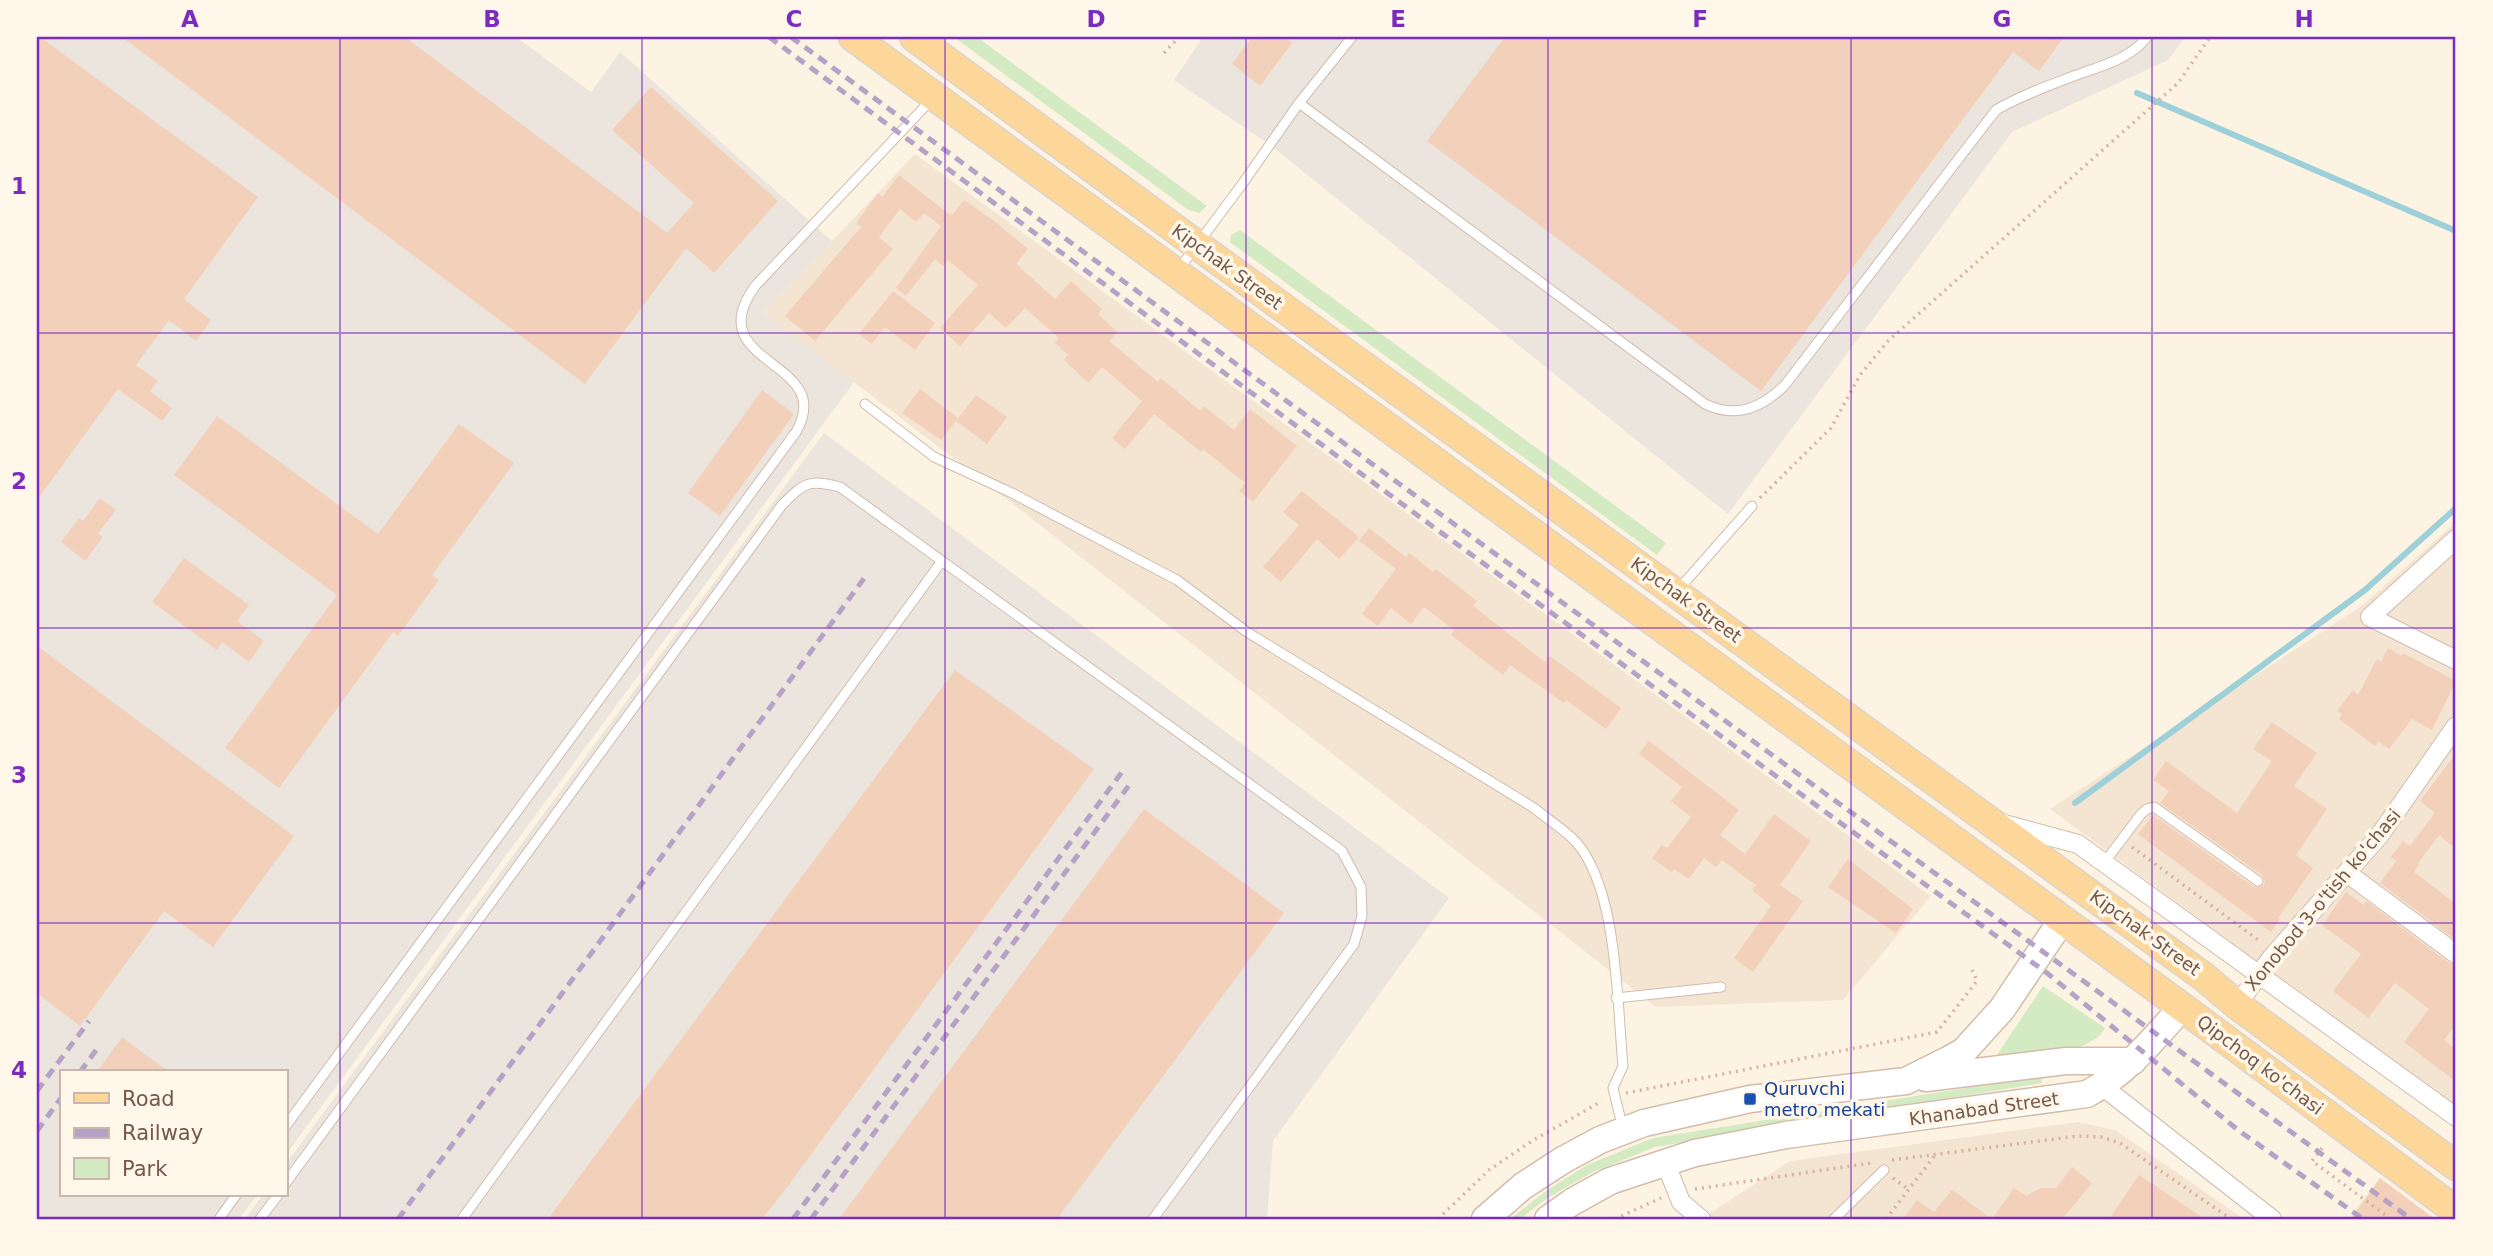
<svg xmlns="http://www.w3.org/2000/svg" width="2493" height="1256" font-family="'DejaVu Sans',sans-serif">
<rect width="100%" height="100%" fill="#fdf3e3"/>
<!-- residential -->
<path fill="#f4e4d2" d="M915,154L1931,896L1843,1000L1656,1007L990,486L763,313Z
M2456,522V1108L2050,809L2363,605Z
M2078,1122L2115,1130L2244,1219H1701L1790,1161Z"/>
<!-- industrial -->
<path fill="#ece5de" d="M37,37H516L591,92L620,52L832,241L763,313L854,382L285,1156V1072H61V1195H257L239,1219H37Z
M1203,37H2185L2168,60L2012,132L1728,514L1269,144L1174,80Z
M824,433L1449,898L1273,1141L1267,1219H245L263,1195H285V1165Z"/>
<!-- green -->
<path fill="#d3eac2" d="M954,37H977L1207,206L1199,213L1187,209Z
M1240,230L1666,543L1657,555L1230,242L1231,235Z
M2043,986L2105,1028C2092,1056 2022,1055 1995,1058Z
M2041,1076L2042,1083L1655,1147L1593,1172L1549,1197L1520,1219H1510L1546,1191L1587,1165L1653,1138Z"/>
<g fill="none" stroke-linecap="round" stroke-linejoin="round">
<!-- stream -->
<path stroke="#9dd0d9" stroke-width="6" d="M2137,93L2456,231
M2075,803L2365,590L2456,508"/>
</g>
<!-- building -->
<path fill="#f3d0ba" d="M37,37H40L258,197L184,299L211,320L196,341L169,320L136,365L158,381L150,391L172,408L162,421L118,389L37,500Z
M122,37H405L667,233L694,203L612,130L651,87L778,201L714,273L686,248L585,384Z
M1252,37H1284L1292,43L1260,86L1232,64Z
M1505,37H2064L2039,71L2013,52L1761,391L1427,141Z
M899,175L949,214L952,215L964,200L994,221L1028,249L1016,264L1055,299L1071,281L1102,309L1098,314L1117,332L1109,341L1158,382L1161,378L1200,411L1204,406L1234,430L1250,409L1297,446L1253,502L1239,491L1245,483L1203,449L1201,452L1154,414L1125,449L1112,438L1142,401L1102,367L1088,383L1064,360L1068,355L1055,343L1059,338L1025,308L1006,328L989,313L960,346L940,328L978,285L948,260L943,266L935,259L906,296L896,288L941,226L924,213L916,222L900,209L879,237L893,249L815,341L785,316L861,227L856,223L878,193L882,197Z
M893,291L935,323L915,350L885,327L872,344L859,334Z
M920,389L958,418L941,440L902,413Z
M762,390L794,414L720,516L688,493Z
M976,395L1007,417L987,444L956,421Z
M217,416L378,534L459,424L514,463L432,575L439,580L398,636L393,632L279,788L225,748L337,595L174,475Z
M1302,491L1359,537L1339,559L1317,539L1281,582L1263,567L1299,525L1283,512Z
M100,498L116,510L98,533L103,537L85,561L61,542L79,518L83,521Z
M1369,528L1406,557L1409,553L1433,572L1436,569L1477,601L1473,606L1545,662L1550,656L1621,708L1606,729L1566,700L1564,703L1510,665L1503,675L1451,635L1454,630L1424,607L1411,624L1391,608L1378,626L1362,614L1396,569L1359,541Z
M184,558L249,605L237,621L264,641L249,662L222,642L217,650L152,602Z
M37,646L294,836L213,947L164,911L80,1026L37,993Z
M2388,648L2402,656L2403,653L2456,681L2432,730L2412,719L2389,749L2378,741L2375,746L2339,719L2342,714L2337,711L2353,690L2358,695L2377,659L2381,662Z
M955,670L1094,769L788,1186L762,1219H548Z
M2272,722L2317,753L2294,786L2327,809L2296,855L2313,868L2278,918L2280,919L2271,932L2138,834L2153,815L2254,887L2263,886L2265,881L2262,875L2160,803L2169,791L2153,780L2166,761L2237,813L2272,761L2253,749Z
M1649,741L1739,810L1720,835L1745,854L1774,814L1811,841L1780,885L1803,901L1753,972L1734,958L1771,906L1752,890L1756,885L1722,860L1716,867L1704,858L1689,879L1674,869L1671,872L1652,858L1662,845L1667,848L1691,817L1671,801L1682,787L1639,754Z
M2456,753V849L2439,835L2418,863L2419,864L2414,872L2456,904V940L2380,883L2396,861L2391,857L2403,841L2410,846L2435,813L2420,801Z
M1144,809L1284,913L1057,1219H839Z
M1848,859L1913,909L1896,933L1828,887Z
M2346,892L2364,905L2366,901L2449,963L2456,965V1024L2444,1040L2456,1049V1082L2404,1042L2429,1009L2395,983L2368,1018L2333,991L2361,954L2322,925Z
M122,1037L169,1072H97Z
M2072,1167L2092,1183L2062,1219H1903L1917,1200L1934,1212L1952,1190L1992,1219L2014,1188L2026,1196L2041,1188H2056Z
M2139,1175L2205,1219H2109Z
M2380,1178L2435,1219H2350Z"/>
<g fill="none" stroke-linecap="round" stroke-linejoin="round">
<!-- lane casing -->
<g stroke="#d0bcad" stroke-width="11">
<path id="lane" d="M1299,103L1705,404C1736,419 1762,408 1785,385L1996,110C2020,96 2045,87 2071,77C2097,67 2130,60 2147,37
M1179,269L1243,183L1299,103L1352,37
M865,404L934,457L1012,493L1177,580L1247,632L1534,808C1547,819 1564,829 1576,842C1618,889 1617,1004 1623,1066L1613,1088L1623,1129
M1677,591L1752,506
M2104,863L2141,814L2147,809L2154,807L2258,881
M1616,998L1721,987
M285,1127L796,432C838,359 696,366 756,285L932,99
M285,1184L782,505C805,482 809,479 840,487L1342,851L1361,887L1362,916L1354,944L1153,1219
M219,1219L236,1195
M260,1219L278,1195
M462,1219L942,561
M1834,1219L1884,1170"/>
</g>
<!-- street casing -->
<g stroke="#d0bcad" stroke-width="20">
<path id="street" d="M2456,539L2370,617L2456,660
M2004,824L2078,844L2456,1117
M2347,873L2456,954
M2237,1005L2272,957L2379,836L2456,726
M2102,1086L2272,1219
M1665,1162L1681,1202L1701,1219"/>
</g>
<!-- secondary casing -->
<g stroke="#d3bcaa" stroke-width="29">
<path id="secondary" d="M1926,1078L2066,1061H2133
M1485,1219L1523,1186L1563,1160L1600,1140L1644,1123L1750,1099L1906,1081L1948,1060L1964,1051L2002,1009L2062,920
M1548,1219L1572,1202L1610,1181L1695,1153L1786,1135L2087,1094C2126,1073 2153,1040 2182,1007"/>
</g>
<!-- primary casing -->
<g stroke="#dbd4d0" stroke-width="31">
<path id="primary" d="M853,37L2182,1007L2456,1211
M914,37L1197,245L2204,977L2237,1005L2456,1166"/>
</g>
<!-- path -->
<path stroke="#d8b39d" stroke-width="3.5" stroke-dasharray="2 5" stroke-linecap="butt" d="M1164,53L1179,37
M1760,498L1831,428L1860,375L1888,341L2178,83L2210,37
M2132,847L2261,942
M1626,1093L1937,1032L1977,981L1972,970
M2322,1148L2312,1161L2391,1219
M1892,1160L2078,1136L2101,1137L2120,1143L2231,1219
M1893,1178L1908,1189
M1695,1189L1871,1163
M1438,1219L1489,1170L1532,1141L1602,1101
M1615,1219L1661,1198
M1886,1219L1936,1154"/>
<!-- lane -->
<use href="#lane" stroke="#fff" stroke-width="9"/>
<!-- street -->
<use href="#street" stroke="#fff" stroke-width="18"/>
<!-- secondary -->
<use href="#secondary" stroke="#fff" stroke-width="26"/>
<!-- primary -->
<use href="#primary" stroke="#fdd79a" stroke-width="28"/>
<!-- rail -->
<path stroke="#b5a2c6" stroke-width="5" stroke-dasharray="10 7" stroke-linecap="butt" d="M769,37L1432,526L2047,973L2238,1130L2363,1219
M791,37L1439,513L2411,1219
M80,1072L100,1045
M37,1091L89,1021
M37,1131L61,1098
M398,1219L865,577
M793,1219L1122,772
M811,1219L1130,784"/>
</g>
<!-- grid -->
<path fill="none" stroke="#7b2cbf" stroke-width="2" stroke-opacity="0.55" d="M340,37V1219M642,37V1219M945,37V1219M1246,37V1219M1548,37V1219M1851,37V1219M2152,37V1219M37,333H2456M37,628H2456M37,923H2456"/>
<!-- markers -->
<rect fill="#1a4fb4" stroke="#fff7ea" stroke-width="2.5" x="1743" y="1092" width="14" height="14" rx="3.5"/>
<g text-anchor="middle" stroke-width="7" stroke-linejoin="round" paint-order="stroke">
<!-- street labels -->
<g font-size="18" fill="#755849" stroke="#fff7ea">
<text transform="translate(1227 267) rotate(36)" y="6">Kipchak Street</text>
<text transform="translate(1686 600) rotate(36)" y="6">Kipchak Street</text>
<text transform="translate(2323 900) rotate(-50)" y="6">Xonobod 3-o'tish ko'chasi</text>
<text transform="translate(2145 933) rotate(36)" y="6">Kipchak Street</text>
<text transform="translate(2260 1065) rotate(37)" y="6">Qipchoq ko'chasi</text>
<text transform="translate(1984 1109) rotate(-8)" y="6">Khanabad Street</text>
</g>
<!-- transit labels -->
<g font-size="18" fill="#164399" stroke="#fff7ea" text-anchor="start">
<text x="1764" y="1095">Quruvchi<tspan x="1764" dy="21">metro mekati</tspan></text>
</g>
</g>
<!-- border -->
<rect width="2493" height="1256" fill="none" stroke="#fff7ea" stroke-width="77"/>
<!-- legend -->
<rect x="60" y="1070" width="228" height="126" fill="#fff7ea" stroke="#c8b7aa" stroke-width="2"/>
<rect x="74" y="1093" width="35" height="10" fill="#fdd79a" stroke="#c8b7aa" stroke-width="2"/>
<text x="122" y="1106" font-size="21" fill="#755849">Road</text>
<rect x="74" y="1128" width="35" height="10" fill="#b5a2c6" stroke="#c8b7aa" stroke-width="2"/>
<text x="122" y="1140" font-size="21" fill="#755849">Railway</text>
<rect x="74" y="1158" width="35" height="21" fill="#d3eac2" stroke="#c8b7aa" stroke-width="2"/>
<text x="122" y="1176" font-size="21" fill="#755849">Park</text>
<rect x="38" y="38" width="2416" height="1180" fill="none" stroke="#7b2cbf" stroke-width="2.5"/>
<g font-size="23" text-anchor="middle" font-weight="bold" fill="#7b2cbf">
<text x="190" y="27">A</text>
<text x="492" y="27">B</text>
<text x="794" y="27">C</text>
<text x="1096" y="27">D</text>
<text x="1398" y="27">E</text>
<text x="1700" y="27">F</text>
<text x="2002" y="27">G</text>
<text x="2304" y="27">H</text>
<text x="19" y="194">1</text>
<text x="19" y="489">2</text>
<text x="19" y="783">3</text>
<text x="19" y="1078">4</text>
</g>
</svg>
